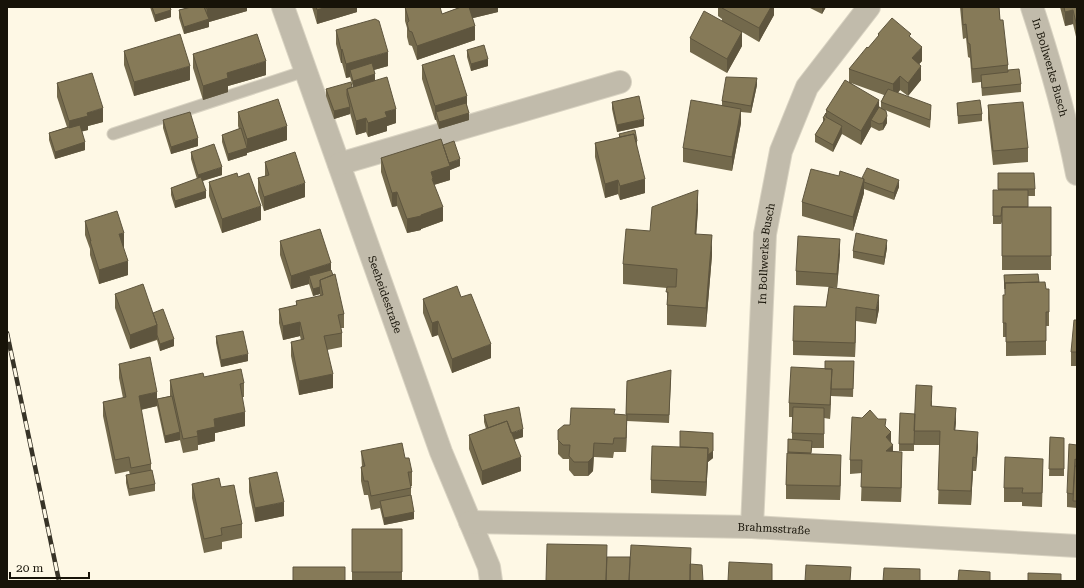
<svg xmlns="http://www.w3.org/2000/svg" width="1084" height="588" font-family="'Roboto Serif',serif">
<rect width="100%" height="100%" fill="#fef8e5"/>
<g fill="none" stroke-linecap="round" stroke-linejoin="round">
<!-- lane casing -->
<g stroke="#d9d3c2" stroke-width="13">
<path id="lane" d="M113,134L305,71"/>
</g>
<!-- street casing -->
<g stroke="#d9d3c2" stroke-width="24">
<g id="street">
<path id="s1" d="M283,7L441,452L489,567L491,581"/>
<path id="s2" d="M1032,7C1050,62 1066,117 1077,174"/>
<path d="M339,164L620,82"/>
<path id="s3" d="M470,522L752,527L1077,546"/>
<path id="s4" d="M752,527L765,234L781,151L807,87L869,7"/>
</g>
</g>
<!-- lane -->
<use href="#lane" stroke="#c1bbab" stroke-width="11"/>
<!-- street -->
<use href="#street" stroke="#c1bbab" stroke-width="22"/>
<!-- rail casing -->
<g stroke="#373327" stroke-width="4.5">
<path id="rail" d="M7,333L59,581"/>
</g>
<!-- rail -->
<use href="#rail" stroke="#fef8e5" stroke-width="3" stroke-dasharray="9" stroke-linecap="butt"/>
</g>
<!-- wall -->
<path fill="#73694c" fill-rule="evenodd" d="M150,7H170L171,17L155,22Z
M191,7H247V11L209,22V27L184,34L179,18V10Z
M312,7H357V12L317,24Z
M405,7L442,14L458,8V7H498V12L473,18L475,40L417,60L412,46L409,45L407,37V28L405,21Z
M718,7H774V15L759,42L742,32V46L727,73L690,52V38L722,21V19L718,16Z
M808,7H826L822,14Z
M960,7H999L1000,20L1008,65V70L1021,84V92L982,96L981,82L972,83L970,58L968,57L966,38L963,39Z
M1060,7H1077V41L1073,24L1065,26Z
M336,30L388,66L374,70L375,81L396,123L387,126V131L368,137L366,132L356,135L350,113V114L334,119L326,96V89L353,87L350,77L346,78L342,63H341L336,44Z
M878,34L911,38L922,61L919,64L921,80L908,96L900,90L898,93L931,113L930,128L885,110L887,123L883,130L879,131L871,127L861,145L842,134L833,152L815,142V135L823,122V118L826,113V110L849,82V69L868,48L878,37ZM851,83L884,95L881,102V108Z
M467,50L488,66L471,71L467,57Z
M124,51L190,80L134,96L124,65Z
M193,54L266,75L228,86V92L203,100L193,68Z
M422,65L467,105L469,120L439,129L436,120H435L422,79Z
M57,83L103,122L88,126V130L82,131L85,150L55,159L49,140V133L67,127L57,97Z
M757,85L751,113L741,112V123L732,171L683,162V148L722,105V101Z
M612,102L644,126L617,132L612,109Z
M957,103L982,114V121L958,124Z
M988,105L1028,148V162L993,165L988,119Z
M238,112L287,140L247,153V155L228,161L222,142V135L239,129L238,126Z
M163,120L198,146L171,154L163,128Z
M619,134L637,141V149L645,193L620,200L618,194L605,198L595,157V143L619,138Z
M443,145L460,166L450,170V180L434,185L443,221L421,229V230L407,233L397,206L392,207L381,172V158Z
M191,152L222,175L203,181L206,198L175,208L171,195V188L197,179L191,159Z
M265,162L305,197L264,211L258,192V178L265,176Z
M998,173L1035,189V196H1028V207H1051V270H1002V222L1001,224H993V190H998Z
M238,177L261,220L222,233L209,196V182Z
M862,178L899,187L894,200L864,189V193L853,231L802,216V202Z
M698,209L696,234L712,255L706,327L667,325V288L623,284V264L650,231Z
M85,221L124,247H123L128,275L99,284L90,255V249L85,235Z
M280,241L331,270L344,314V328H341L342,333V347L327,350L333,388L299,395L291,356V342L301,340L300,336L283,340L279,323V309L296,306V301L320,296V294L313,296L309,284L291,289L280,255Z
M887,248L884,265L853,258V251Z
M840,253L837,288L830,287L879,309L876,324L856,321L855,357L793,355V341L826,307L829,287L796,285V271Z
M1004,275L1039,282L1046,289L1049,312V326H1046V355L1006,356V337H1003V295H1005Z
M115,294L153,313L174,346L160,351L157,340L130,349L115,308Z
M461,297L491,358L452,373L438,335L432,337L423,313V299Z
M1077,320V366H1071V352Z
M216,336L248,361L221,367L216,343Z
M854,361L853,397L831,396L830,419L824,418V448H812L811,454L841,469L840,500L786,499V485L788,439H792V417H789V403L825,369Z
M119,364L157,399L170,396V380L204,377L244,383V397H242L245,426L215,433V441L198,445V450L183,453L180,440L165,443L157,406L141,410L151,464V471L155,484V491L129,496L126,483V475H130L129,471L115,474L103,416V402L123,398L119,378Z
M671,378L669,423L627,421L626,452H614L613,458L594,457L593,471L588,476H574L569,470V459H563L558,454V430L570,425L615,414L626,415L627,381Z
M932,400V406L956,422L955,430L978,446L976,471H973L971,505L938,504L940,445H914V451H899V444L915,414Z
M484,415L523,437L514,440L521,471L482,485L469,449V435L486,429L484,422Z
M886,427L893,451L902,466L901,502L861,501L862,473L850,474V460Z
M1050,437L1064,438V476H1049Z
M713,440V458L708,462L706,496L651,493V480L680,447Z
M1077,445V508L1067,507V493Z
M361,451L405,458L412,472V486H411V497L414,519L384,525L380,508L371,510L368,495H364L361,481V467H362Z
M1043,473L1042,507L1022,506V502H1004V488Z
M249,478L284,516L255,522L249,492Z
M192,484L221,487L242,524V538L222,542V549L204,553L192,498Z
M352,529H402V581H352Z"/>
<!-- shaded-wall -->
<path fill="#5e553e" d="M213,7H247V11L209,22V27L184,34V27L207,20V9Z
M327,7H357V12L317,24V10Z
M469,7H498V12L469,19Z
M771,7H774V15L759,42V28Z
M822,7H826L822,14Z
M171,10V17L155,22V15Z
M1073,10V24L1065,26V12Z
M475,26V40L417,60V46Z
M742,32V46L727,73V59Z
M922,47V61L912,72V58Z
M342,49V63H341V50Z
M388,52V66L352,76L350,70V77L346,78V64Z
M488,59V66L471,71V64Z
M266,61V75L228,86V92L203,100V86L227,73Z
M190,66V80L134,96V82Z
M921,66V80L908,96V83Z
M375,74V81L353,88V81Z
M900,76V90L893,98V84Z
M757,78V85L751,113V106Z
M467,96V110L436,112V119L435,120V106Z
M879,100V114L871,120V127L861,145V131Z
M350,107V114L334,119V111Z
M103,108V122L88,126V130L69,135V121L87,113Z
M396,109V123L387,126V131L368,137V123L385,112Z
M741,109V123L732,171V157Z
M469,113V120L439,129V122Z
M887,116V123L883,130V123Z
M366,118V132L356,135V121Z
M644,119V126L617,132V125Z
M287,126V140L247,153V155L228,161V154L247,148V139Z
M842,126V133L833,152V145Z
M198,138V146L171,154V147Z
M85,142V150L55,159V152Z
M460,159V166L450,170V180L433,185V178L431,172L447,164Z
M222,167V175L198,182V175Z
M645,179V193L620,200V186Z
M864,179V193L853,231V217Z
M618,180V194L605,198V184Z
M899,180V187L894,200V193Z
M305,183V197L264,211V197Z
M698,190V209L695,254V234Z
M206,191V198L175,208V201Z
M397,192V206L392,207V193Z
M261,206V220L222,233V219Z
M443,207V221L421,229V230L407,233V219Z
M124,233V247L119,248V234Z
M712,235V255L706,327V308Z
M840,239V253L837,288V274Z
M887,240V248L884,265V257Z
M128,261V275L99,284V270Z
M331,263V277L309,276V284L291,289V276Z
M320,287V294L313,296V289Z
M879,295V309L876,324V310Z
M856,307V321L855,357V343Z
M438,321V335L432,337V323Z
M300,322V336L283,340V326Z
M157,325V339L130,349V335Z
M174,339V346L160,351V344Z
M491,344V358L452,373V359Z
M248,354V361L221,367V360Z
M832,369L831,396L830,419V405Z
M333,374V388L299,395V381Z
M157,392V406L139,410V396Z
M956,408V422L954,444V430Z
M245,412V426L215,433V441L198,445L197,431L214,419Z
M627,415V429L626,452V438Z
M523,429V437L509,441V434Z
M180,432V440L165,443V436Z
M891,432V446L886,437Z
M978,432V446L976,471V458Z
M713,433V458L708,462V455Z
M594,443L593,471L588,476V462Z
M893,445V459L886,451Z
M708,448V462L706,496V482Z
M902,452V466L901,502V488Z
M841,455V469L840,500V486Z
M521,457V471L482,485V471Z
M973,457V471L971,505V491Z
M284,502V516L255,522V508Z
M414,512V519L384,525V518Z"/>
<!-- building -->
<path fill="#867a58" stroke="#5e553e" d="M152,7H170L171,10L155,15Z
M191,7H204L209,19L184,27L179,10Z
M206,7H213L207,9Z
M316,7H327L317,10Z
M405,7H440L442,14L461,7H469L475,26L417,46L412,32L409,31L407,23L409,21Z
M723,7H771L759,28L722,8Z
M962,7H999L1000,20H1003L1008,65L972,69L970,44L968,43L966,24L963,25Z
M1064,7H1077V27L1073,10L1065,12Z
M704,11L742,32L727,59L690,38Z
M892,18L911,34L909,36L922,47L912,58L921,66L908,83L900,76L893,84L849,69L867,47L868,48L879,35L878,34Z
M375,19L379,21L388,52L346,64L342,49L341,50L336,30Z
M180,34L190,66L134,82L124,51Z
M257,34L266,61L227,73L228,78L203,86L193,54Z
M484,45L488,59L471,64L467,50Z
M454,55L467,96L435,106L422,65Z
M372,63L375,74L353,81L350,70Z
M1019,69L1021,84L982,88L981,75L1008,72V70Z
M92,73L103,108L87,113L88,116L69,121L57,83Z
M387,77L396,109L385,112L387,117L368,123L366,118L356,121L347,89Z
M726,77L757,78L751,106L722,101Z
M845,80L879,100L861,131L826,110Z
M351,82L352,87L347,89V95L350,107L334,111L326,89Z
M888,89L931,105L930,120L881,102Z
M639,96L644,119L617,125L612,102Z
M278,99L287,126L247,139L238,112Z
M691,100L741,109L732,157L683,148Z
M980,100L982,114L958,116L957,103Z
M1023,102L1028,148L993,151L988,105Z
M466,103L469,113L439,122L436,112Z
M879,107L886,111L887,116L883,123L879,124L871,120Z
M190,112L198,138L171,147L163,120Z
M826,113V117L842,126L833,145L815,135L825,119L823,118Z
M80,125L85,142L55,152L49,133L69,127V128Z
M241,128L247,148L228,154L222,135Z
M635,130L637,141L636,142L634,134L620,137L619,134Z
M634,134L645,179L620,186L618,180L605,184L595,143Z
M441,139L450,166L431,172L433,178L432,179L443,207L421,215V216L407,219L397,192L392,193L381,158Z
M454,141L460,159L449,163L443,145Z
M214,144L222,167L198,175L191,152Z
M295,152L305,183L264,197L258,178L269,175L265,162Z
M867,168L899,180L894,193L864,182V179L862,178Z
M811,169L839,176L840,171L864,179L853,217L802,202Z
M237,173L238,177L249,173L261,206L222,219L209,182Z
M998,173H1034L1035,189H998Z
M201,177L206,191L175,201L171,188Z
M698,190L695,234L712,235L706,308L667,305L668,292H666L667,287H676L677,269L623,264L626,229L650,231L652,207Z
M993,190H1028V207H1002L1001,216H993Z
M1002,207H1051V256H1002Z
M117,211L124,233L119,234L128,261L99,270L90,241H91L85,221Z
M320,229L331,263L291,276L280,241Z
M856,233L887,240L884,257L853,251Z
M798,236L840,239L837,274L796,271Z
M331,270L333,275L320,280V287L313,289L309,276Z
M335,274L344,314L338,315L342,333L324,336L333,374L299,381L291,342L304,339L300,322L283,326L279,309L297,305L296,301L323,295L320,280Z
M1038,274L1039,282L1005,283V289L1004,275Z
M1045,282L1046,289H1049V312H1046V341L1006,342V323H1003V295H1005V283Z
M143,284L157,325L130,335L115,294Z
M457,286L461,297L471,294L491,344L452,359L438,321L432,323L423,299Z
M829,287L879,295L876,310L856,307L855,343L793,341L794,306L826,307Z
M163,309L174,339L160,344L157,335V325L153,313Z
M1074,320H1077V352H1071Z
M243,331L248,354L221,360L216,336Z
M150,357L157,392L139,396L151,464L131,468L129,457L115,460L103,402L126,397L119,364Z
M825,361H854L853,389H831L832,369H825Z
M791,367L832,369L830,405L789,403Z
M241,369L244,383L240,384L245,412L214,419L215,427L197,431L198,436L183,439L170,380L203,373L204,377Z
M671,370L669,415L626,414L627,381Z
M916,385L932,386L931,406L956,408L954,430L978,432L976,458L973,457L971,491L938,490L940,431H914Z
M172,396L180,432L165,436L157,399Z
M519,407L523,429L511,433L507,421L488,428L484,415Z
M793,407L824,408V434L792,433Z
M571,408L615,409L614,414L627,415L626,438H614L613,444L594,443L593,457L588,462H574L569,456L570,445H563L558,440V430L564,425H570Z
M870,410L878,419H886L885,426L891,432L886,437L893,445L886,451L902,452L901,488L861,487L862,460H850L852,417L862,418Z
M900,413L915,414L914,444H899Z
M507,421L521,457L482,471L469,435Z
M680,431L713,433V451L708,455V448L680,447Z
M1050,437L1064,438V469H1049Z
M788,439L812,441L811,453L788,452Z
M402,443L405,458H409L412,472H408L411,488L371,496L368,481H364L361,467L365,466L361,451Z
M1069,444L1077,445V460L1075,459L1073,494L1067,493Z
M652,446L708,448L706,482L651,480Z
M787,453L841,455L840,486L786,485Z
M1005,457L1043,459L1042,493H1022L1023,488H1004Z
M1075,466H1077V501H1073Z
M152,470L155,484L129,489L126,475Z
M277,472L284,502L255,508L249,478Z
M219,478L221,487L234,485L242,524L221,528L222,535L204,539L192,484Z
M411,495L414,512L384,518L380,501Z
M352,529H402V572H352Z
M547,544L607,545L606,581H546Z
M631,545L691,548L690,581H629Z
M607,557H630L629,581H606Z
M729,562L772,564V581H728Z
M690,564L702,565L703,581H690Z
M806,565L851,567L850,581H805Z
M293,567H345V581H293Z
M884,568L920,569V581H883Z
M959,570L990,572V581H958Z
M1028,573L1061,574V581H1028Z"/>
<g text-anchor="middle" stroke-width="3" stroke-linejoin="round" paint-order="stroke">
<!-- street labels -->
<g font-size="11" fill="#171308" stroke="#fef8e5">
<text dy="4" stroke="none"><textPath href="#s2" startOffset="63">In Bollwerks Busch</textPath></text>
<text dy="4" stroke="none"><textPath href="#s4" startOffset="274">In Bollwerks Busch</textPath></text>
<text dy="4" stroke="none"><textPath href="#s1" startOffset="305">Seeheidestraße</textPath></text>
<text dy="4" stroke="none"><textPath href="#s3" startOffset="304">Brahmsstraße</textPath></text>
</g>
</g>
<!-- border -->
<rect width="1084" height="588" fill="none" stroke="#171308" stroke-width="16"/>
<!-- scale -->
<path d="M10 572v6h79v-6" fill="none" stroke="#171308" stroke-width="2"/>
<text x="16" y="572" font-size="12" fill="#171308" stroke="#fef8e5" stroke-width="3" paint-order="stroke">20 m</text>
</svg>
